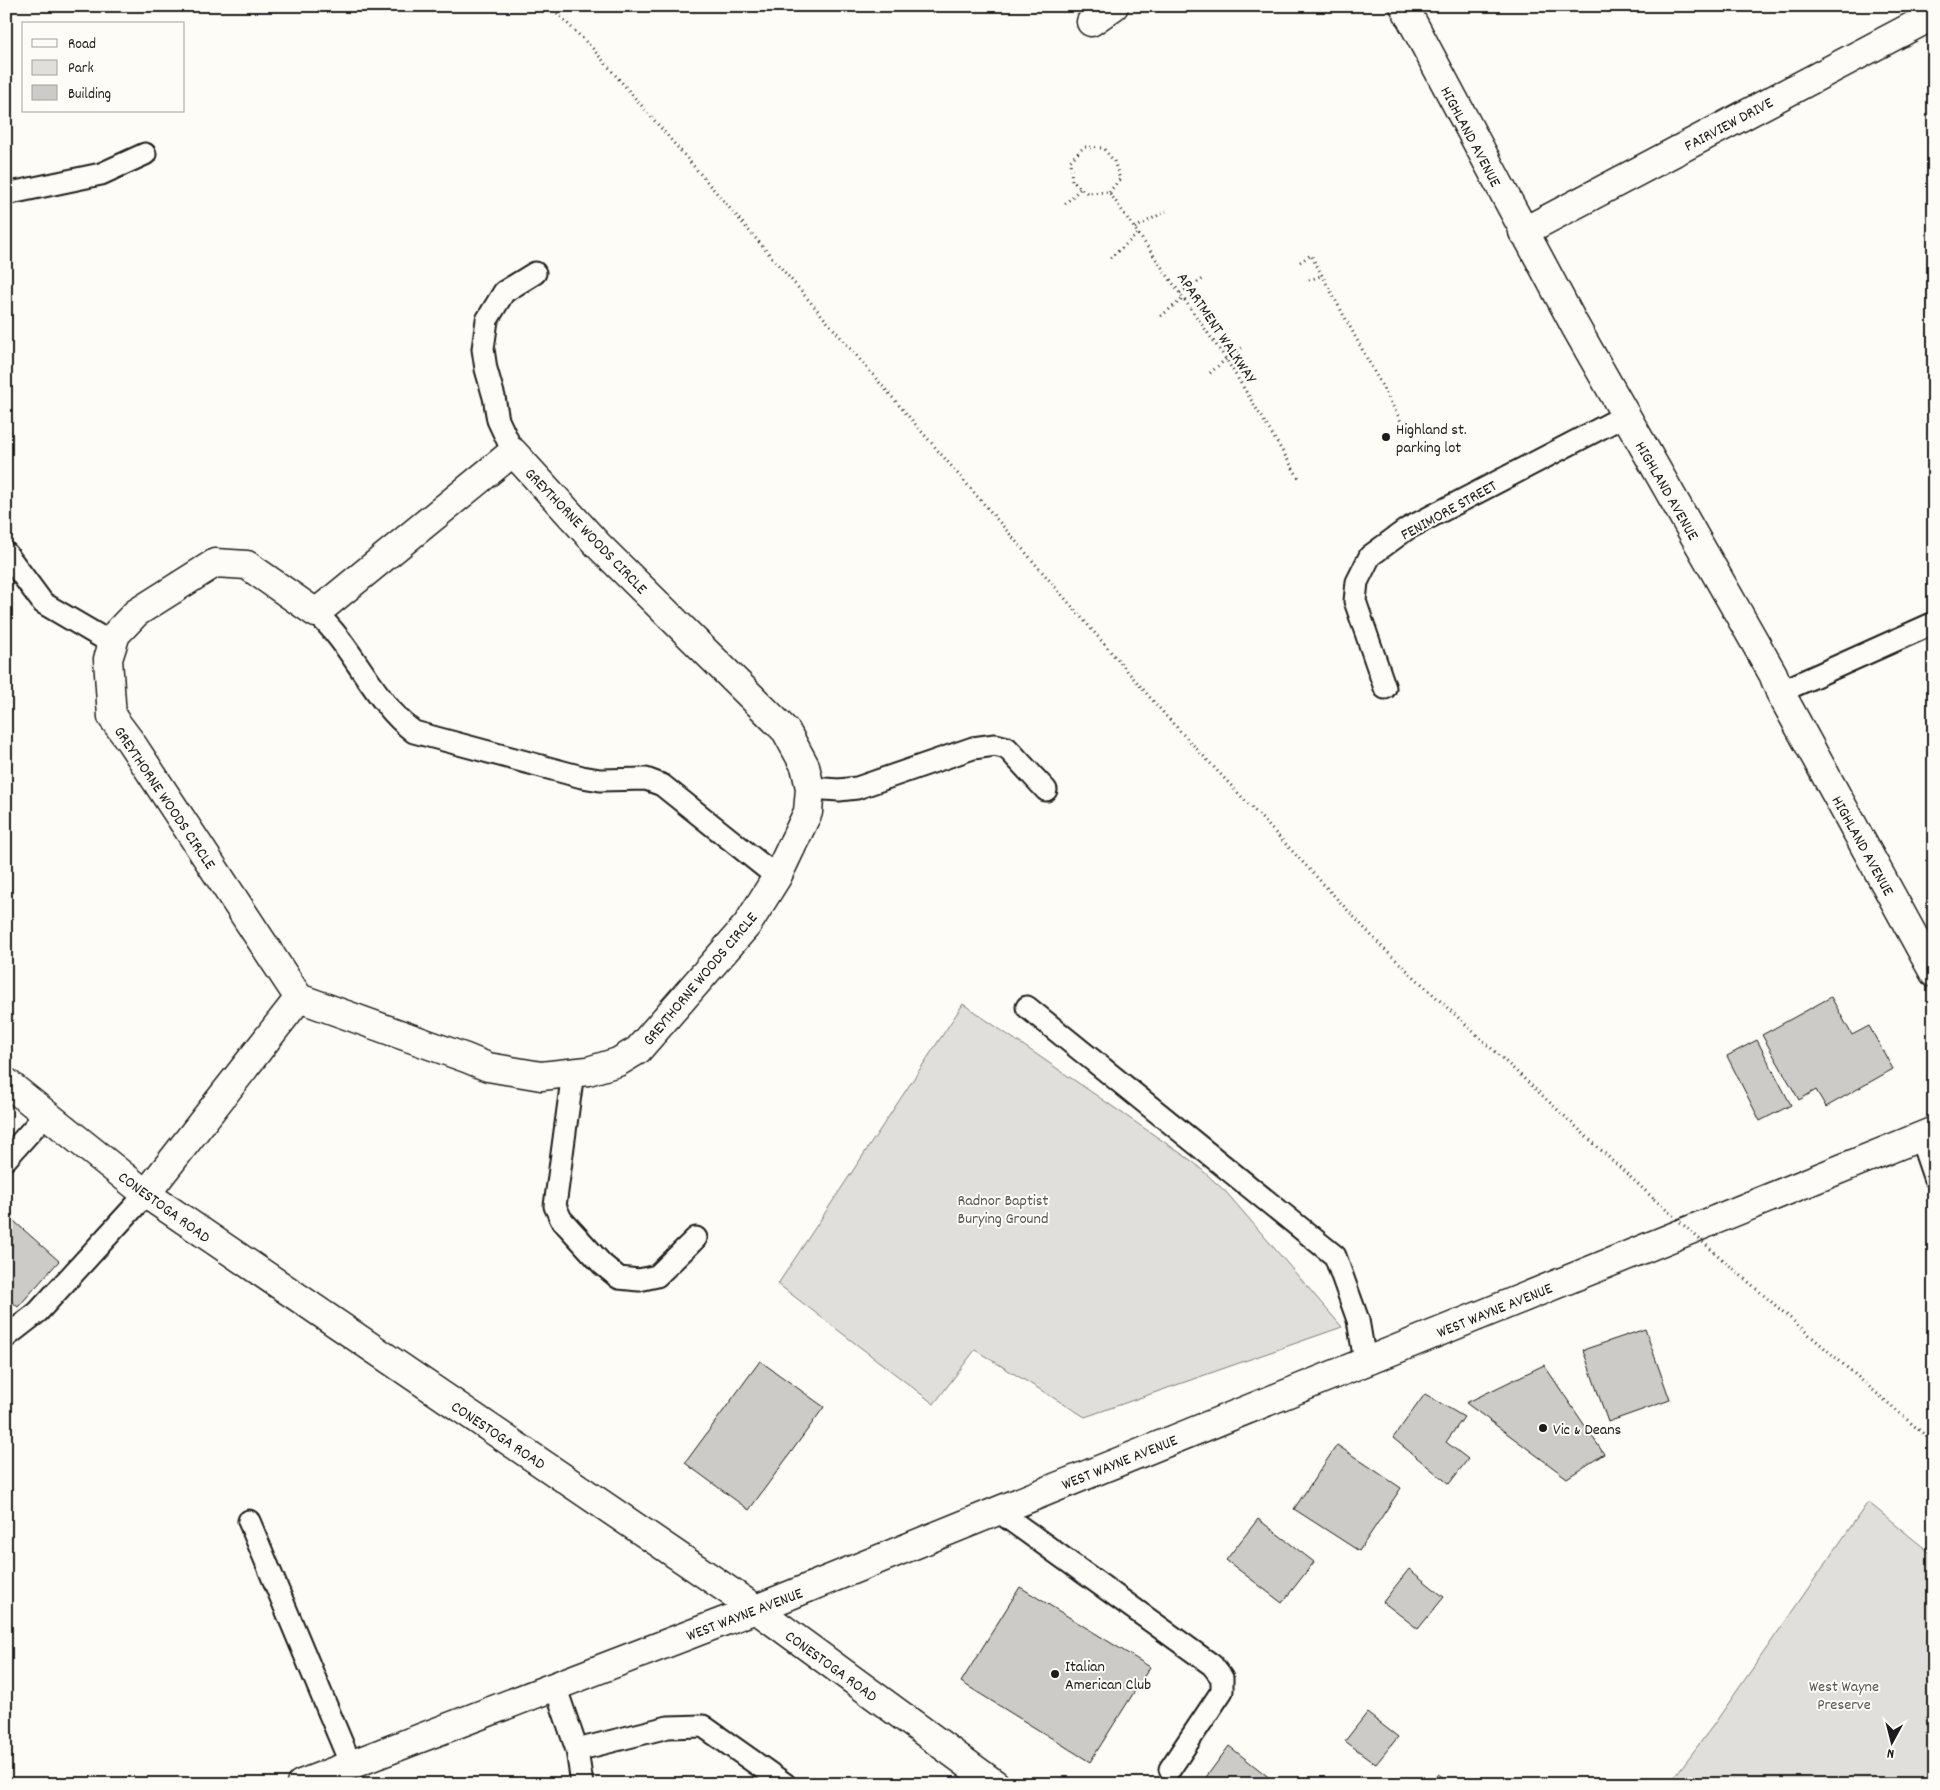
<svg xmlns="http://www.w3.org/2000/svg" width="1940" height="1790" font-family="Dekko,sans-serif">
<rect width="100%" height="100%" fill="#fdfcf7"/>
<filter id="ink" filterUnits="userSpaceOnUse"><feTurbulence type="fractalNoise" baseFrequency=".02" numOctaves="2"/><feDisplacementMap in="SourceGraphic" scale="10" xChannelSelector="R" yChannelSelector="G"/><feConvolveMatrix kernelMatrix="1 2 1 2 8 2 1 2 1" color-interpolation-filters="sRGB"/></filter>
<g filter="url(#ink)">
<!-- green -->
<path fill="#e0dfdb" stroke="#7e7e7c" d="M963,1004L1192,1161L1226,1192L1342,1327L1085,1417L975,1350L934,1404L778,1284Z
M1868,1502L1934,1556V1784H1669L1712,1727Z"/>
<!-- building -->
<path fill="#cccbc8" stroke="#1c1c1c" d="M1831,997L1852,1035L1869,1026L1893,1069L1826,1107L1816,1090L1799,1100L1762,1035Z
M1757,1040L1791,1105L1760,1121L1727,1056Z
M6,1214L59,1261L18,1307L6,1297Z
M1645,1329L1670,1400L1608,1422L1583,1350Z
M760,1361L824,1407L749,1510L685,1463Z
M1544,1365L1604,1454L1567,1478L1466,1403Z
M1425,1394L1464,1417L1446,1442L1468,1459L1449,1484L1393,1438Z
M1337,1445L1401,1488L1359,1551L1294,1509Z
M1258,1519L1314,1562L1282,1603L1226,1560Z
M1409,1569L1444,1597L1418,1629L1383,1602Z
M1020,1587L1150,1667L1090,1762L961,1682Z
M1367,1713L1398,1737L1376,1764L1345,1741Z
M1229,1746L1271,1779L1267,1784H1201Z
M1438,1774L1453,1784H1431Z"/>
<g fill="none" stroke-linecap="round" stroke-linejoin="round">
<!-- lane casing -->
<g stroke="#1c1c1c" stroke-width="25">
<path id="lane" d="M6,194L101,174L145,154
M513,452L498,420L494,397L486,369L483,349L487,320L504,292L535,273
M6,553L43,603L113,644
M316,613C354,647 373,701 414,732L582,777L600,780L646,779L662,785L777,877
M1385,688L1355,601L1357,582L1370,556L1407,529L1626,415
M1780,692L1934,623
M810,788L839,790L857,788L973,748L995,745L1007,748L1046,790
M1027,1007L1335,1256L1358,1320L1365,1361
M573,1072L555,1206L561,1219L602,1264L619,1278L639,1280L657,1276L696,1238
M1920,1136L1934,1177
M6,1159L46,1114
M6,1337L38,1312L146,1194
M998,1511L1212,1665L1222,1678V1691L1170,1769
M249,1521L351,1765
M555,1686L577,1750L582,1784
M577,1750L668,1727L703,1726L785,1784"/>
</g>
<!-- street casing -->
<g stroke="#1c1c1c" stroke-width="31">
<path id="street" d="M1404,6L1575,326L1773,674L1780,692L1934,973
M1091,22L1114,6
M1523,232L1934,15
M146,1194L299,998L466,1058L488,1067L541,1076L588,1071L618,1062L638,1050L747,925L777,877L808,812L810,788L805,766L786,731L598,545L513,452L316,613L247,565L215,563L136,613L116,634L108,659L112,717L130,741L299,998
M301,1784L756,1609L1934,1131"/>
</g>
<!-- secondary casing -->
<g stroke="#1c1c1c" stroke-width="31">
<path id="secondary" d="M6,1082L146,1194L756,1609L995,1784"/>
</g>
<!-- path -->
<path stroke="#1c1c1c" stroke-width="3" stroke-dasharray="1 4" stroke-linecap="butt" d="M550,6L593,49L1166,716L1383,948L1654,1199
M1109,192L1120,179L1114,161L1103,148L1084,147L1070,161L1072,181L1087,193L1109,192L1226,359L1300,480
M1065,204L1081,188
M1135,228L1166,211
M1110,258L1138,234
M1300,262L1311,255L1402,423
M1309,280L1321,276
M1180,293L1203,279
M1161,316L1184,298
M1210,373L1226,359L1242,348
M1722,1259L1934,1443"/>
<!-- lane -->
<use href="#lane" stroke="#fdfcf7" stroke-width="21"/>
<!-- street -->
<use href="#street" stroke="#fdfcf7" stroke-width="28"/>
<!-- secondary -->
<use href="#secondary" stroke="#fdfcf7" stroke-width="28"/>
<!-- path-bridge -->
<path stroke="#1c1c1c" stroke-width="3" stroke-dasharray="1 4" stroke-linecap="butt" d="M1654,1199L1722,1259"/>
</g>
</g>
<!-- markers -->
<g fill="#1c1c1c" stroke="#fdfcf7" stroke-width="2">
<circle cx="1386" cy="437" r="5"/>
<circle cx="1543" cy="1428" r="5"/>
<circle cx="1055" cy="1674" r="5"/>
</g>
<g text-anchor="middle" stroke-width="4" stroke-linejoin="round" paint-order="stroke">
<!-- street labels -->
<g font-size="16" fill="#1c1c1c" stroke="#fdfcf7">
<text transform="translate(1728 123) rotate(-28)" y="6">FAIRVIEW DRIVE</text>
<text transform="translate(1472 136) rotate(62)" y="6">HIGHLAND AVENUE</text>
<text transform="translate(1218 327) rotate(56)" y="6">APARTMENT WALKWAY</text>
<text transform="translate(1668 490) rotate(60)" y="6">HIGHLAND AVENUE</text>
<text transform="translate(1448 509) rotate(-29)" y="6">FENIMORE STREET</text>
<text transform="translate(587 530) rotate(46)" y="6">GREYTHORNE WOODS CIRCLE</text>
<text transform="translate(166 797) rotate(56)" y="6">GREYTHORNE WOODS CIRCLE</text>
<text transform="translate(1864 845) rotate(61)" y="6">HIGHLAND AVENUE</text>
<text transform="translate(699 978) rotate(-50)" y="6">GREYTHORNE WOODS CIRCLE</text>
<text transform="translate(165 1206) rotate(36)" y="6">CONESTOGA ROAD</text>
<text transform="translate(1494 1309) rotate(-22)" y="6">WEST WAYNE AVENUE</text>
<text transform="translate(499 1434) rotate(34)" y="6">CONESTOGA ROAD</text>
<text transform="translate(1119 1461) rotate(-22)" y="6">WEST WAYNE AVENUE</text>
<text transform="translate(744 1613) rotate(-21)" y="6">WEST WAYNE AVENUE</text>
<text transform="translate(832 1665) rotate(36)" y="6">CONESTOGA ROAD</text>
</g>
<!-- poi labels -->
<g font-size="16" fill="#1c1c1c" stroke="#fdfcf7" text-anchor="start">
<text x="1396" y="434">Highland st.<tspan x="1396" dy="18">parking lot</tspan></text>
<text x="1553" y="1434">Vic &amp; Deans</text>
<text x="1065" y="1671">Italian<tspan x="1065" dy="18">American Club</tspan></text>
</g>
<!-- park labels -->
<g font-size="16" fill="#575655" stroke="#fdfcf7">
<text x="1003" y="1205">Radnor Baptist<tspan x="1003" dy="18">Burying Ground</tspan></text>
<text x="1844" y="1691">West Wayne<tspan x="1844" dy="18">Preserve</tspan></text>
</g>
</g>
<!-- margin -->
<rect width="1940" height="1790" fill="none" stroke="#fdfcf7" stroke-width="25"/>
<rect x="12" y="12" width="1915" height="1765" fill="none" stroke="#1c1c1c" stroke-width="2" filter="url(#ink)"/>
<!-- legend -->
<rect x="22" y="22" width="162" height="90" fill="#fdfcf7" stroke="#a3a29f"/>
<rect x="32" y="39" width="25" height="8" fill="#fdfcf7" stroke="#a3a29f"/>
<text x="68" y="48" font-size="15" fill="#1c1c1c">Road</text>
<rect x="32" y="60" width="25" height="15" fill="#e0dfdb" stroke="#a3a29f"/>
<text x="68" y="72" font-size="15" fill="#1c1c1c">Park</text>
<rect x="32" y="85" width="25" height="15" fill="#cccbc8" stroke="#a3a29f"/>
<text x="68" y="98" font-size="15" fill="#1c1c1c">Building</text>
<!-- north arrow -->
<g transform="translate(1892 1742) rotate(187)" stroke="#fdfcf7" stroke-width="4" paint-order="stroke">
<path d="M0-4L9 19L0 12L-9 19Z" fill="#1c1c1c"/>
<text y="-8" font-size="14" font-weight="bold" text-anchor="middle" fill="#1c1c1c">N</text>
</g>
</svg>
